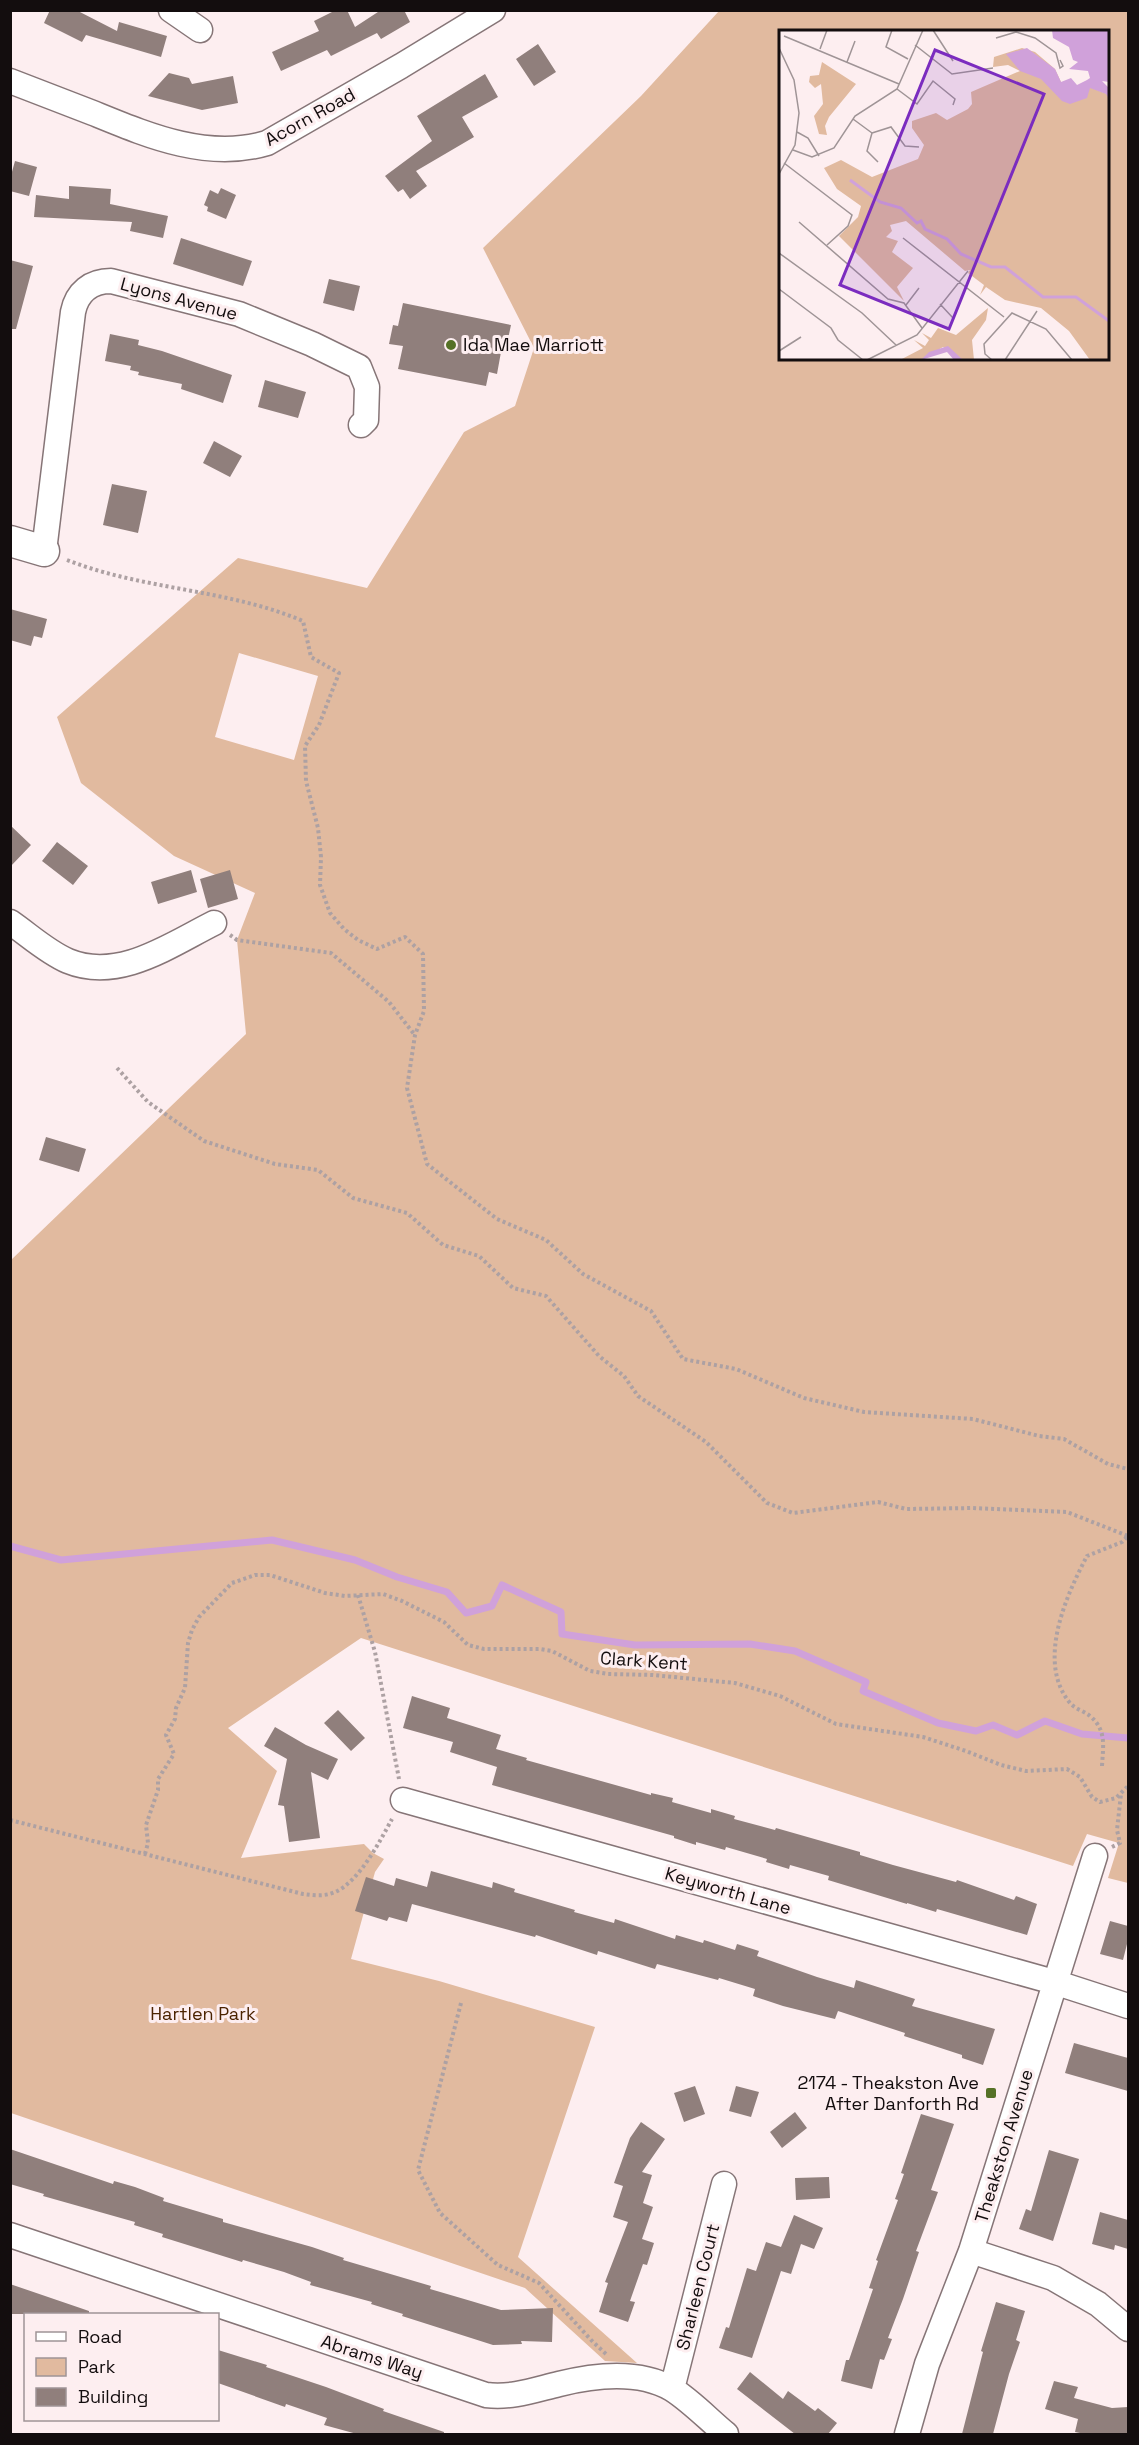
<svg xmlns="http://www.w3.org/2000/svg" width="1139" height="2445" font-family="'Space Grotesk',sans-serif">
<rect width="100%" height="100%" fill="#fdeef0"/>
<!-- green -->
<path fill="#e1ba9f" fill-rule="evenodd" d="M719,11H1128V1883L1108,1878L1119,1843L1087,1834L1073,1866L361,1638L228,1728L277,1771L241,1858L364,1844L373,1853L384,1859L375,1872L351,1959L439,1981L595,2027L518,2257L637,2363L605,2361L525,2288L11,2113V1260L246,1034L237,940L255,893L174,856L81,783L57,717L238,558L367,588L464,432L515,406L534,348L483,248L641,96ZM780,32H1108V358H780ZM239,653L318,676L294,760L215,737Z"/>
<g fill="none" stroke-linecap="round" stroke-linejoin="round">
<!-- stream -->
<path stroke="#d0a1da" stroke-width="7" d="M10,1546L61,1560L272,1540L355,1560L397,1577L447,1592L466,1613L492,1606L502,1585L561,1612L562,1634L635,1645L750,1644L795,1651L866,1682L863,1691L938,1723L976,1731L993,1725L1017,1735L1045,1721L1082,1734L1128,1738"/>
</g>
<!-- building -->
<path fill="#907f7c" d="M50,10H76L117,31L119,22L167,36L161,57L86,35L82,42L44,23Z
M336,10H347L355,27L381,10H404L410,22L381,39L377,33L331,56L327,50L281,71L272,52L319,31L314,21Z
M538,44L556,72L534,86L516,59Z
M169,73L189,78L192,84L233,76L238,103L202,110L148,96Z
M485,74L498,97L462,117L474,137L416,171L427,186L410,199L403,189L398,192L385,176L432,141L417,116Z
M15,161L37,167L29,196L10,191V179Z
M69,186L111,189L110,204L168,216L163,238L130,231L132,222L34,217L36,195L69,199Z
M221,188L236,195L226,219L207,211L208,207L204,205L210,190L218,194Z
M181,238L252,261L243,286L173,264Z
M10,260L33,266L16,329H10Z
M329,279L360,286L354,311L323,303Z
M403,303L511,325L505,353L501,352L497,374L489,372L486,386L398,369L403,346L389,344L393,325L398,326Z
M110,334L139,340L138,345L162,351L232,375L223,403L181,389L182,384L138,375L139,372L130,370L131,366L105,361Z
M265,380L306,392L298,418L258,407Z
M214,441L242,456L230,477L203,463Z
M112,484L147,491L138,533L103,525Z
M10,609L47,619L42,638L34,636L31,646L10,640Z
M10,825L31,845L10,867Z
M57,842L88,866L73,885L42,861Z
M191,870L197,892L158,904L151,882Z
M230,870L238,899L208,908L200,879Z
M46,1137L86,1149L79,1172L39,1160Z
M412,1696L450,1708L447,1718L501,1735L496,1749L527,1758L526,1760L651,1795V1793L673,1798L672,1802L711,1813V1809L735,1816L734,1819L775,1830L776,1828L860,1852V1855L893,1865L956,1882L957,1880L1014,1900L1016,1896L1037,1904L1027,1935L937,1909L936,1912L907,1903V1904L828,1880L829,1876L790,1865L789,1869L766,1862L767,1859L726,1847L725,1850L696,1842V1845L674,1838V1836L492,1785L497,1767L450,1752L453,1742L403,1728Z
M338,1710L365,1738L351,1751L324,1723Z
M275,1727L306,1745L338,1759L328,1780L311,1772L320,1838L289,1842L284,1806L278,1805L287,1759L264,1746Z
M431,1871L492,1888L493,1882L515,1889L514,1892L575,1910L574,1912L614,1923L615,1919L675,1939L676,1935L703,1943L704,1940L735,1950L737,1944L759,1951L757,1956L817,1977L854,1988L856,1980L915,1999L912,2006L995,2029L983,2065L962,2058V2055L904,2036L905,2033L838,2011L835,2019L783,2006L753,1996L755,1989L719,1978L718,1980L657,1964L655,1969L598,1951L597,1955L536,1935L535,1937L412,1904L407,1922L389,1917L387,1921L355,1911L366,1877L394,1886L396,1878L427,1887Z
M1110,1921L1128,1926V1940L1123,1960L1100,1954Z
M1074,2043L1128,2058V2091L1065,2073Z
M695,2086L705,2114L684,2122L674,2093Z
M736,2086L759,2092L751,2117L729,2111Z
M795,2112L807,2128L782,2148L770,2132Z
M921,2114L954,2124L931,2190L938,2192L916,2251L919,2252L903,2299L888,2338L892,2339L884,2360L880,2359L872,2389L841,2381L846,2360H849L873,2289L869,2288L878,2261L876,2260L898,2200L895,2199L904,2174L901,2173Z
M641,2122L665,2139L642,2172L652,2175L643,2203L653,2207L642,2239L654,2243L647,2265L643,2264L630,2301L635,2302L628,2322L599,2312L608,2283L605,2282L628,2222L613,2217L623,2186L614,2183L630,2138Z
M10,2149L113,2184L114,2181L135,2187L164,2198L163,2201L223,2219V2222L312,2247L344,2258L343,2260L431,2286L430,2289L471,2301L501,2310L553,2308L552,2342L521,2341L522,2344L493,2345L402,2316L403,2314L371,2304L372,2302L310,2285L311,2282L284,2272L243,2260L242,2262L162,2237L163,2234L134,2225L135,2222L43,2196L44,2194L10,2184Z
M1049,2150L1079,2159L1053,2241L1019,2229L1026,2209L1031,2211Z
M829,2177L830,2198L796,2200L795,2178Z
M1100,2212L1128,2220V2249L1115,2245L1114,2250L1092,2244Z
M794,2215L823,2228L814,2249L801,2244L791,2274L781,2271L752,2358L719,2348L726,2327L729,2328L747,2268L756,2271L766,2242L781,2247Z
M10,2284L89,2311V2314H10Z
M996,2302L1025,2311L1016,2340L1020,2342L1009,2374L993,2434H962L983,2352L981,2351Z
M218,2350L267,2365L266,2367L326,2387L384,2409L383,2411L444,2432V2434H357L324,2425L327,2418L286,2404L285,2407L218,2383Z
M750,2372L783,2399L788,2391L815,2411L818,2408L837,2423L828,2434H795L737,2389Z
M1054,2381L1078,2387L1074,2398L1112,2408L1128,2407V2434H1085L1075,2432L1078,2419L1045,2409Z"/>
<g fill="none" stroke-linecap="round" stroke-linejoin="round">
<!-- minor casing -->
<g stroke="#867577" stroke-width="27">
<path id="minor" d="M171,10L200,30
M10,81C38,92 65,102 93,113C147,135 207,161 267,143L401,66L493,10
M44,551L73,312C77,292 91,281 111,281L239,314L312,344L359,367L367,387L366,420L361,425
M10,922C29,935 47,952 68,961C119,982 170,945 214,923
M403,1800L1054,1982L1128,2006
M10,2235L486,2395C513,2398 534,2390 559,2384C595,2375 639,2370 672,2389C691,2401 709,2420 726,2434
M971,2251L1053,2278L1098,2304L1128,2329
M672,2389L724,2184
M907,2434L927,2364L971,2251L1095,1856"/>
</g>
<!-- tertiary casing -->
<g stroke="#867577" stroke-width="33">
<path id="tertiary" d="M10,541L44,551"/>
</g>
<!-- path -->
<path stroke="#ada1a3" stroke-width="4" stroke-dasharray="3 3" stroke-linecap="butt" d="M67,560C143,590 228,589 303,621L311,657L339,673L319,725L305,746L306,781L318,828L321,857L320,885L330,913L344,929L358,940L377,949L405,937L423,954L424,1011L415,1035L407,1088L427,1164L497,1219L546,1240L583,1274L651,1311L683,1359L736,1369L804,1398L864,1412L973,1419L1039,1436L1064,1439L1108,1464L1128,1469
M230,935L237,940L331,953L389,1002L414,1034
M117,1068L148,1102L204,1141L275,1164L318,1170L353,1198L407,1213L443,1245L479,1256L513,1288L546,1296L599,1356L624,1376L638,1396L706,1442L767,1503L793,1513L878,1502L906,1509L973,1508L1067,1512L1128,1536
M358,1595L375,1652L399,1779
M1102,1766C1103,1747 1107,1730 1090,1716C1084,1711 1075,1709 1070,1703C1036,1662 1066,1596 1087,1556L1122,1542L1128,1536
M10,1820L303,1894C313,1895 324,1897 335,1892C359,1882 380,1841 392,1819
M1112,1847L1120,1843L1117,1830L1121,1794
M145,1854L148,1843L146,1825L158,1790V1779L174,1754L166,1735L175,1719L176,1708L185,1688L188,1643L192,1630L199,1617L232,1583L255,1575H270L325,1593L345,1596L383,1594L402,1601L444,1622L468,1645L484,1649H540L552,1651L590,1671L608,1674L653,1675L735,1683L780,1696L836,1724L923,1737L966,1751L1001,1765L1026,1771L1067,1769L1080,1777L1092,1797L1100,1802L1116,1798L1128,1786
M461,2003L418,2170L440,2213L498,2265L539,2283L593,2342L606,2354"/>
<!-- minor -->
<use href="#minor" stroke="#fff" stroke-width="24"/>
<!-- tertiary -->
<use href="#tertiary" stroke="#fff" stroke-width="30"/>
</g>
<!-- markers -->
<g fill="#557126" stroke="#fdeef0" stroke-width="2">
<circle cx="451" cy="345" r="6"/>
<rect x="985" y="2087" width="12" height="12" rx="3"/>
</g>
<g text-anchor="middle" stroke-width="6" stroke-linejoin="round" paint-order="stroke">
<!-- street labels -->
<g font-size="18" fill="#130d0e" stroke="#fdeef0">
<text transform="translate(310 117) rotate(-29)" y="6">Acorn Road</text>
<text transform="translate(179 299) rotate(15)" y="6">Lyons Avenue</text>
<text transform="translate(644 1661) rotate(4)" y="6">Clark Kent</text>
<text transform="translate(728 1891) rotate(16)" y="6">Keyworth Lane</text>
<text transform="translate(1004 2146) rotate(-73)" y="6">Theakston Avenue</text>
<text transform="translate(698 2287) rotate(-76)" y="6">Sharleen Court</text>
<text transform="translate(372 2357) rotate(18)" y="6">Abrams Way</text>
</g>
<!-- poi labels -->
<g font-size="18" fill="#130d0e" stroke="#fdeef0" text-anchor="start">
<text x="463" y="351">Ida Mae Marriott</text>
<text x="979" y="2089" text-anchor="end">2174 - Theakston Ave<tspan x="979" dy="21">After Danforth Rd</tspan></text>
</g>
<!-- park labels -->
<g font-size="18" fill="#4b2300" stroke="#fdeef0">
<text x="203" y="2020">Hartlen Park</text>
</g>
</g>
<!-- overview -->
<g transform="translate(779 30)">
<rect width="330" height="330" fill="#fdeef0"/>
<path d="M243,18L256,22L276,39L282,52L313,58L328,64L330,69V330H311L290,301L262,278L226,270L207,257L201,265L205,255L189,243L191,240L186,241L127,191L111,195L113,201L107,207L119,211L113,222L134,238L118,257L125,271L60,206L79,187L82,176L58,159L45,138L62,130L93,147L139,129L145,115L133,98V91L157,83L168,90L189,79L193,74L192,62L241,41L229,35L214,37L215,27ZM43,32L77,54L50,87L46,96L48,105L40,104L35,86L44,74L42,54L36,58L30,52L31,46L40,45ZM209,278L207,290L193,310L195,330H184L164,317L142,330H121L144,318L135,310L146,316L150,310L143,303L152,308L159,298L177,305Z" fill="#e1ba9f"/>
<path d="M273,0H330V52L323,51L330,58V69L327,64L311,58L308,68L291,74L283,71L262,49L241,41L227,24L248,18L276,39L282,52L292,48L298,55L308,50L311,48L309,41L290,39L299,32L294,30L290,17L274,8ZM169,316L184,330H175L168,322L142,330L150,322Z" fill="#d0a1da"/>
<path fill="none" stroke="#d0a1da" stroke-width="3" d="M71,150L101,172L122,178L138,193L142,191L146,199L168,209L182,224L212,237H226L264,267H297L330,291"/>
<path fill="none" stroke="#9f9496" stroke-width="1.5" d="M113,0L107,17L129,29M154,0L174,31M237,2L256,8L277,23L281,38L284,36L281,30M5,6L120,54M217,8L237,2M136,15L173,44L214,38M0,18L15,50L20,83L16,115L0,144M41,19L48,0M68,32L76,11M118,59L138,74L154,51L176,69L174,75M74,89L93,103M18,102L29,108L40,126M93,103L112,97L126,116L140,117M93,103L88,121L99,132M14,120L33,127L55,118L76,86L118,59L144,0M5,133L73,185L69,196L48,215M20,192L109,269L125,273L143,298M124,208L225,287M0,223L83,283L117,315M0,259L52,298L59,310L84,330M161,274L174,288M127,275L140,258M0,321L22,307M88,330L138,305L189,241M213,330L206,324L205,314L233,283L267,299L293,330M226,330L258,281"/>
<path fill="#7b2cbf" fill-opacity="0.15" stroke="#7b2cbf" stroke-width="3" d="M156,20L265,64L170,299L61,255Z"/>
<rect width="330" height="330" fill="none" stroke="#130d0e" stroke-width="3"/>
</g>
<!-- border -->
<rect width="1139" height="2445" fill="none" stroke="#130d0e" stroke-width="24"/>
<!-- legend -->
<rect x="24" y="2313" width="195" height="108" fill="#fdeef0" stroke="#9f9496" stroke-width="1.5"/>
<rect x="36" y="2332" width="30" height="9" fill="#ffffff" stroke="#9f9496" stroke-width="1.5"/>
<text x="78" y="2343" font-size="18" fill="#130d0e">Road</text>
<rect x="36" y="2358" width="30" height="18" fill="#e1ba9f" stroke="#9f9496" stroke-width="1.5"/>
<text x="78" y="2373" font-size="18" fill="#130d0e">Park</text>
<rect x="36" y="2388" width="30" height="18" fill="#907f7c" stroke="#9f9496" stroke-width="1.5"/>
<text x="78" y="2403" font-size="18" fill="#130d0e">Building</text>
</svg>
